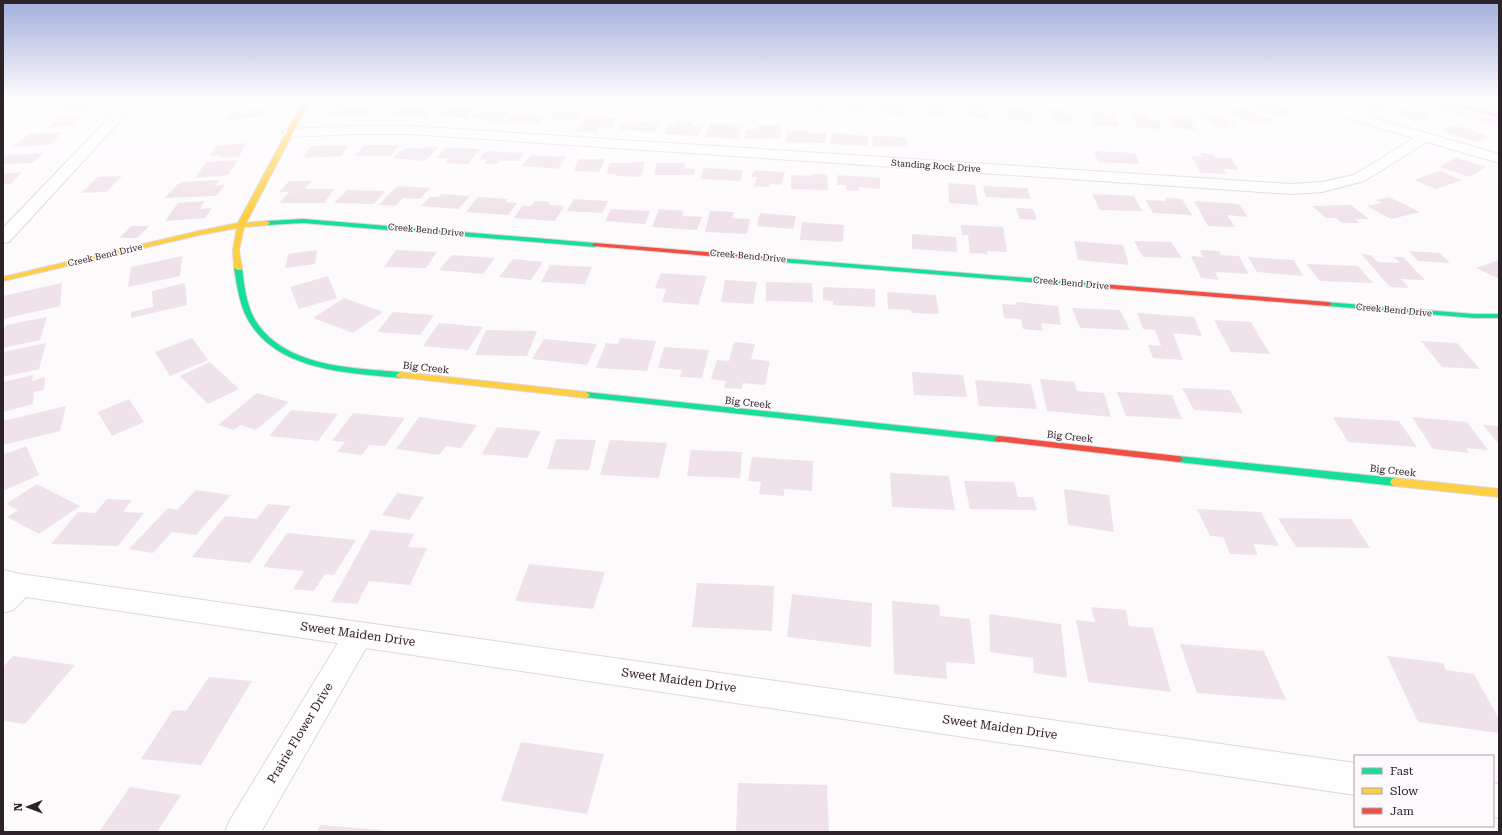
<svg xmlns="http://www.w3.org/2000/svg" width="1502" height="835" font-family="'Roboto Serif',serif">
<rect width="100%" height="100%" fill="#fdfafc"/>
<!-- green -->
<path fill="#fae1f0" d="M1399,98H1497L1484,106L1499,110V126Z"/>
<g fill="none" stroke-linecap="round" stroke-linejoin="round">
<!-- stream -->
<path fill="#dda5c9" fill-rule="evenodd" d="M1429,98H1435L1499,115V117Z"/>
</g>
<!-- building -->
<path fill="#f0e2ea" d="M341,98H373L371,103L337,106Z
M683,98H706L703,103L681,101Z
M725,98H747L744,105L722,103Z
M764,98H786L785,105L763,104Z
M804,98H827L824,110L801,108Z
M850,98H866V112L843,111V101L851,102Z
M1368,98H1373L1394,103L1380,112L1356,105Z
M97,99L87,110L56,113L67,101Z
M1256,99L1293,111L1280,117L1244,104Z
M885,100L908,102L906,115L882,113Z
M925,102H943L947,114H928Z
M965,104L982,105V109H989L991,119L966,117Z
M372,107L367,115L328,117L333,109Z
M447,107L475,109L465,118L436,116Z
M1006,107L1030,109L1033,122L1008,120Z
M1244,107L1275,121L1258,125L1227,112Z
M268,108L262,117L224,120L232,111Z
M432,108L426,117H389L395,109Z
M1405,108L1430,115L1419,122L1394,114Z
M1047,109H1068L1074,122L1052,121Z
M480,110L510,111L499,123L485,122L487,119L471,118Z
M556,111L584,113L577,121L549,119Z
M1088,111L1106,112L1108,116H1114L1120,127L1096,126Z
M512,113L545,115L538,124L504,123Z
M1131,113L1148,114L1150,119H1158L1162,129L1137,128Z
M83,114L70,126L47,128L61,115Z
M1219,114L1237,127L1220,128L1202,115Z
M1166,115L1188,117L1196,130L1173,128Z
M585,117L618,118L613,128L599,127L596,133L576,132Z
M624,121L660,123L655,132L618,130Z
M678,121L693,122L692,125L703,126L698,136L664,134L668,125L676,126Z
M711,123L743,125L738,139L705,137Z
M758,125H781V138L745,139L746,130H757Z
M1455,125L1490,137L1476,142L1441,130Z
M787,130L809,131L808,133H826V143L786,142Z
M64,132L49,145L12,147L29,134Z
M832,133L868,136L867,146L830,144Z
M872,136L906,137L908,147L873,146Z
M246,143L239,157L219,158L221,155L210,156L216,146Z
M349,145L341,156L302,158L311,146Z
M364,145H399L391,156H355Z
M425,146L439,147L425,161L393,158L405,148L423,149Z
M445,148L480,149L468,164L444,163L448,158H436Z
M486,151L524,153L518,161H500L497,164H484L487,160L479,159Z
M1094,151L1135,153L1140,164L1098,162Z
M44,153L32,163L3,164V157L6,155Z
M1200,153L1213,154L1216,158H1231L1239,170L1223,169L1226,174L1201,173L1191,156L1202,157Z
M531,155L566,157L558,169L522,166Z
M1456,157L1486,167L1470,177L1440,167Z
M579,159H605L599,172L573,171Z
M238,160L228,175L195,178L206,162Z
M632,162H645L641,177L615,176L616,174H606L610,163H631Z
M657,163H685L684,168L695,169L694,175H654Z
M704,168L743,170L740,181L700,179Z
M754,170L785,172L781,185L770,184L769,187L754,186L757,177H751Z
M1440,171L1462,180L1436,189L1414,180Z
M22,172L11,184H3V174Z
M812,174H827L828,190L791,189V175L812,176Z
M838,175L880,178V189L859,187V191L846,190V185H837Z
M122,176L106,192L81,193L98,177Z
M220,180L215,186L225,185L216,196L164,198L180,182Z
M289,181H312L305,189H334L324,203H279L289,192H279Z
M948,183L975,185L978,205L949,203Z
M397,186L430,188L420,199L403,198L395,206L379,205Z
M983,186L1027,188L1031,199L986,197Z
M347,190L385,191L374,204L334,203Z
M442,194L470,196L458,209L421,206L430,197H438Z
M1092,194L1134,196L1142,211L1100,210Z
M478,197L508,199L505,202L517,203L508,215L466,212Z
M1389,197L1420,212L1391,219L1367,206L1382,203L1376,200Z
M1165,198L1182,199L1192,215L1153,213L1145,200L1166,201Z
M574,199L608,201L602,213L567,211Z
M205,201L200,209L212,208L205,218L165,221L178,203Z
M535,201L550,202L548,205L564,206L555,221L514,218L522,206H531Z
M1194,201L1239,204L1248,217L1227,215L1235,227L1208,226Z
M1351,205L1369,219H1355L1360,223H1342L1336,218H1326L1312,206Z
M1016,208L1033,209L1037,220L1020,219Z
M611,209L650,211L645,224L605,221Z
M659,209L684,211L682,216L702,217L697,230L652,227Z
M710,211L734,212L732,218L750,219L747,234L705,232Z
M760,213L796,216L793,229L757,226Z
M802,222L844,225L843,242L800,240Z
M961,225L1003,227L1007,252L987,251L988,254L970,253L968,235H962Z
M131,226H149L137,238H119Z
M912,234L956,237L957,252L912,249Z
M1074,241L1123,245L1129,265L1078,260Z
M1134,241L1171,242L1182,258L1143,257Z
M317,250L315,264L285,268L288,254Z
M396,250L437,252L426,268L384,267Z
M1200,250L1219,251L1221,255L1239,256L1249,274L1215,272L1219,280L1201,278L1191,256L1203,257Z
M1409,251L1440,253L1450,263L1418,261Z
M1361,254L1371,255L1378,262L1400,263L1394,257H1403L1425,280L1401,279L1409,288L1390,287Z
M452,255L495,258L483,274L439,270Z
M182,256L180,276L128,287L131,267Z
M1248,257L1294,260L1303,276L1257,272Z
M513,259L543,262L531,280L499,277Z
M1499,260V279L1476,268Z
M1306,264L1358,266L1373,283L1320,281Z
M550,265L592,267L585,284L541,282Z
M661,273L707,276L698,305L662,302L666,289L655,288Z
M328,276L337,298L299,309L290,287Z
M725,280L757,282L753,304L721,302Z
M766,282L812,283L813,302L766,301Z
M62,283L60,306L3,319V296Z
M185,283L187,305L131,318V312L153,307L152,291Z
M823,287L875,289V307L833,305V301L823,300Z
M887,292L936,295L939,314L911,313V310L888,309Z
M344,298L383,312L353,333L313,318Z
M1016,302L1058,306L1061,325L1041,323L1043,331L1023,329L1021,319L1004,318L1002,304L1017,305Z
M1072,308L1120,310L1130,330L1080,328Z
M393,312L434,315L420,335L377,332Z
M1137,313L1194,317L1202,336L1173,333L1183,360L1153,358L1148,345L1161,346L1155,330L1143,329Z
M47,317L40,340L3,348V333L6,325Z
M1214,320L1251,322L1270,354L1231,352Z
M439,323L483,327L468,350L423,346Z
M486,330L537,331L527,356L475,355Z
M192,338L208,360L170,376L155,352Z
M620,338L656,341L647,371L596,368L606,343L618,344Z
M544,339L597,344L587,365L532,359Z
M1421,341L1457,343L1480,369L1442,367Z
M734,342L755,344L751,359L770,361L765,385L743,383L742,389L724,388L726,381L711,379L717,360L729,361Z
M46,343L39,369L3,377V352Z
M664,347L709,350L702,378L680,377L682,370L658,368Z
M210,362L239,389L208,404L180,376Z
M912,372L963,375L967,397L914,395Z
M33,375L32,381L45,377L44,390L34,392L33,404L3,412V382Z
M1040,379L1074,382L1077,391L1104,393L1111,417L1047,411Z
M975,380L1031,384L1037,409L979,406Z
M1182,388L1230,390L1243,413L1194,410Z
M1117,392L1172,395L1182,419L1126,416Z
M257,393L289,402L256,430L240,425L234,430L218,425Z
M129,399L144,422L112,436L98,412Z
M66,406L60,431L3,445V421Z
M291,410L338,414L318,441L269,436Z
M353,413L405,418L385,446L369,445L362,455L337,452L345,442L332,441Z
M419,417L477,425L461,448L446,446L439,455L396,449Z
M1333,417L1399,421L1417,447L1348,442Z
M1412,417L1467,422L1488,450L1466,448L1469,453L1433,449Z
M1483,425L1499,426V444Z
M497,427L541,431L527,458L482,454Z
M556,439L596,440L589,470L547,469Z
M610,440L667,443L659,478L600,475Z
M26,446L39,475L3,491V455Z
M691,450L742,452L740,478L687,476Z
M752,457L813,461L812,491L784,489V496L759,494L761,482L748,481Z
M890,473L949,476L955,510L892,507Z
M964,481L1014,482L1018,497H1033L1037,510L970,509Z
M37,484L80,506L39,534L7,517L18,510L6,504Z
M1064,489L1109,495L1114,532L1068,525Z
M196,490L231,495L196,535L172,532L153,553L129,549L168,508L177,510Z
M397,493L424,497L409,520L382,515Z
M107,499L132,500L123,512L144,513L118,546L51,544L78,512L95,513Z
M268,504L291,506L250,563L192,557L225,516L257,519Z
M1197,509L1261,512L1279,546L1253,544L1258,555L1230,554L1223,537L1210,536Z
M1278,518L1351,519L1370,548L1296,547Z
M371,530L414,534L408,547L427,548L410,585L369,581L357,604L331,602Z
M287,533L356,540L334,575L325,574L314,591L293,589L304,571L263,567Z
M529,564L605,572L593,609L515,601Z
M697,583L774,586L772,631L692,627Z
M792,594L872,603L871,647L787,637Z
M892,601L939,605L940,616L970,619L975,664L946,662L947,679L894,674Z
M1091,607L1126,610L1129,626L1153,628L1171,692L1088,682L1076,620L1095,622Z
M989,614L1061,624L1067,678L1034,673L1033,658L990,652Z
M1180,644L1264,651L1286,700L1197,693Z
M13,656L75,665L25,724L3,721V667Z
M1387,656L1443,663L1446,670L1474,674L1499,719V733L1418,722Z
M209,677L252,681L201,765L141,759L173,710L186,711Z
M521,742L604,754L587,814L501,801Z
M738,783L827,785L829,832H736Z
M130,787L181,795L157,832H99Z
M320,825L381,830L380,832H317Z"/>
<g fill="none" stroke-linecap="round" stroke-linejoin="round">
<!-- street casing -->
<g stroke="#ded7db" stroke-width="2">
<path id="street" d="M128,98H141L9,242L3,243V228Z
M1073,98H1210C1200,113 1100,103 1079,102L1075,101Z
M1285,98H1304L1499,154V163L1427,142L1364,181L1322,192L1291,194L410,134H352L290,137L285,136L283,133L285,130L290,129L352,126H410L1291,184L1322,182L1354,175L1414,138L1287,101Z
M3,570L20,574L1355,763V795L366,648L261,832H225L230,820L338,643L26,597L13,610L3,613Z
M1493,783L1499,784V818L1493,817Z"/>
</g>
<!-- fast casing -->
<g stroke="#ded7db" stroke-width="2">
<path id="fast" d="M303,219L595,243L598,245L595,247L303,223L267,225L264,223L267,221Z
M765,257L1104,284L1108,286L1104,288L768,261L764,259Z
M235,266H238L242,268C244,284 246,303 254,318C282,367 351,368 400,372L404,375L400,378C348,373 275,371 247,318C239,303 237,285 234,268Z
M1325,302L1474,314H1499V318H1474L1328,306L1324,304Z
M586,392L999,436L1004,439L999,442L583,397L582,395L583,393Z
M1178,456L1395,478L1398,479L1400,482L1398,485L1395,486L1178,462L1175,461L1173,459L1175,457Z"/>
</g>
<!-- slow casing -->
<g stroke="#ded7db" stroke-width="2">
<path id="slow" d="M305,98H311L246,223L267,221L270,223L267,225L244,227L239,250L242,268L241,270H238L234,268L233,250L237,228L199,235L3,281V277L199,231L238,223Z
M400,372L586,392L590,395L586,398L397,377L396,375Z
M1395,478L1499,489V497L1395,486L1392,485L1390,482L1392,479Z"/>
</g>
<!-- jam casing -->
<g stroke="#ded7db" stroke-width="2">
<path id="jam" d="M595,243L768,257L772,259L768,261L593,246L592,245Z
M1101,284L1328,302L1332,304L1328,306L1104,288H1101Z
M999,436L1178,456L1181,457L1183,459L1181,461L1178,462L996,441L994,439Z"/>
</g>
<!-- street -->
<use href="#street" fill="#fffeff" fill-rule="evenodd"/>
<!-- fast -->
<use href="#fast" fill="#16e098" fill-rule="evenodd"/>
<!-- slow -->
<use href="#slow" fill="#ffcf43" fill-rule="evenodd"/>
<!-- jam -->
<use href="#jam" fill="#f24e42" fill-rule="evenodd"/>
</g>
<!-- sky -->
<linearGradient id="sky" x2="0" y2="1"><stop stop-color="#a3aedc"/><stop offset="0.46" stop-color="#fefdfe"/><stop offset="1" stop-color="#fefdfe" stop-opacity="0"/></linearGradient>
<rect width="1502" height="215" fill="url(#sky)"/>
<g text-anchor="middle" stroke-width="3" stroke-linejoin="round" paint-order="stroke">
<!-- far-street labels -->
<g font-size="9" fill="#2c2329" stroke="#fef9fc">
<text transform="translate(936 166) rotate(4)" y="3">Standing Rock Drive</text>
<text transform="translate(426 230) rotate(5)" y="3">Creek Bend Drive</text>
<text transform="translate(105 255) rotate(-13)" y="3">Creek Bend Drive</text>
<text transform="translate(748 256) rotate(5)" y="3">Creek Bend Drive</text>
<text transform="translate(1071 283) rotate(5)" y="3">Creek Bend Drive</text>
<text transform="translate(1394 310) rotate(5)" y="3">Creek Bend Drive</text>
</g>
<!-- street labels -->
<g font-size="10" fill="#2c2329" stroke="#fef9fc">
<text transform="translate(426 367) rotate(6)" y="4">Big Creek</text>
<text transform="translate(748 402) rotate(6)" y="4">Big Creek</text>
<text transform="translate(1070 436) rotate(6)" y="4">Big Creek</text>
<text transform="translate(1393 470) rotate(6)" y="4">Big Creek</text>
</g>
<!-- near-street labels -->
<g font-size="12" fill="#2c2329" stroke="#fef9fc">
<text transform="translate(358 634) rotate(8)" y="4">Sweet Maiden Drive</text>
<text transform="translate(679 680) rotate(8)" y="4">Sweet Maiden Drive</text>
<text transform="translate(1000 727) rotate(8)" y="4">Sweet Maiden Drive</text>
<text transform="translate(300 733) rotate(-59)" y="4">Prairie Flower Drive</text>
</g>
</g>
<!-- border -->
<rect width="1502" height="835" fill="none" stroke="#2c2329" stroke-width="8"/>
<!-- legend -->
<rect x="1354" y="755" width="140" height="72" fill="#fef9fc" stroke="#aaa3a8"/>
<rect x="1362" y="768" width="20" height="6" fill="#16e098" stroke="#aaa3a8"/>
<text x="1390" y="775" font-size="12" fill="#2c2329">Fast</text>
<rect x="1362" y="788" width="20" height="6" fill="#ffcf43" stroke="#aaa3a8"/>
<text x="1390" y="795" font-size="12" fill="#2c2329">Slow</text>
<rect x="1362" y="808" width="20" height="6" fill="#f24e42" stroke="#aaa3a8"/>
<text x="1390" y="815" font-size="12" fill="#2c2329">Jam</text>
<!-- north arrow -->
<g transform="translate(28 807) rotate(269)" stroke="#fef9fc" stroke-width="3" paint-order="stroke">
<path d="M0-3L7 15L0 10L-7 15Z" fill="#2c2329"/>
<text y="-6" font-size="11" font-weight="bold" text-anchor="middle" fill="#2c2329">N</text>
</g>
</svg>
